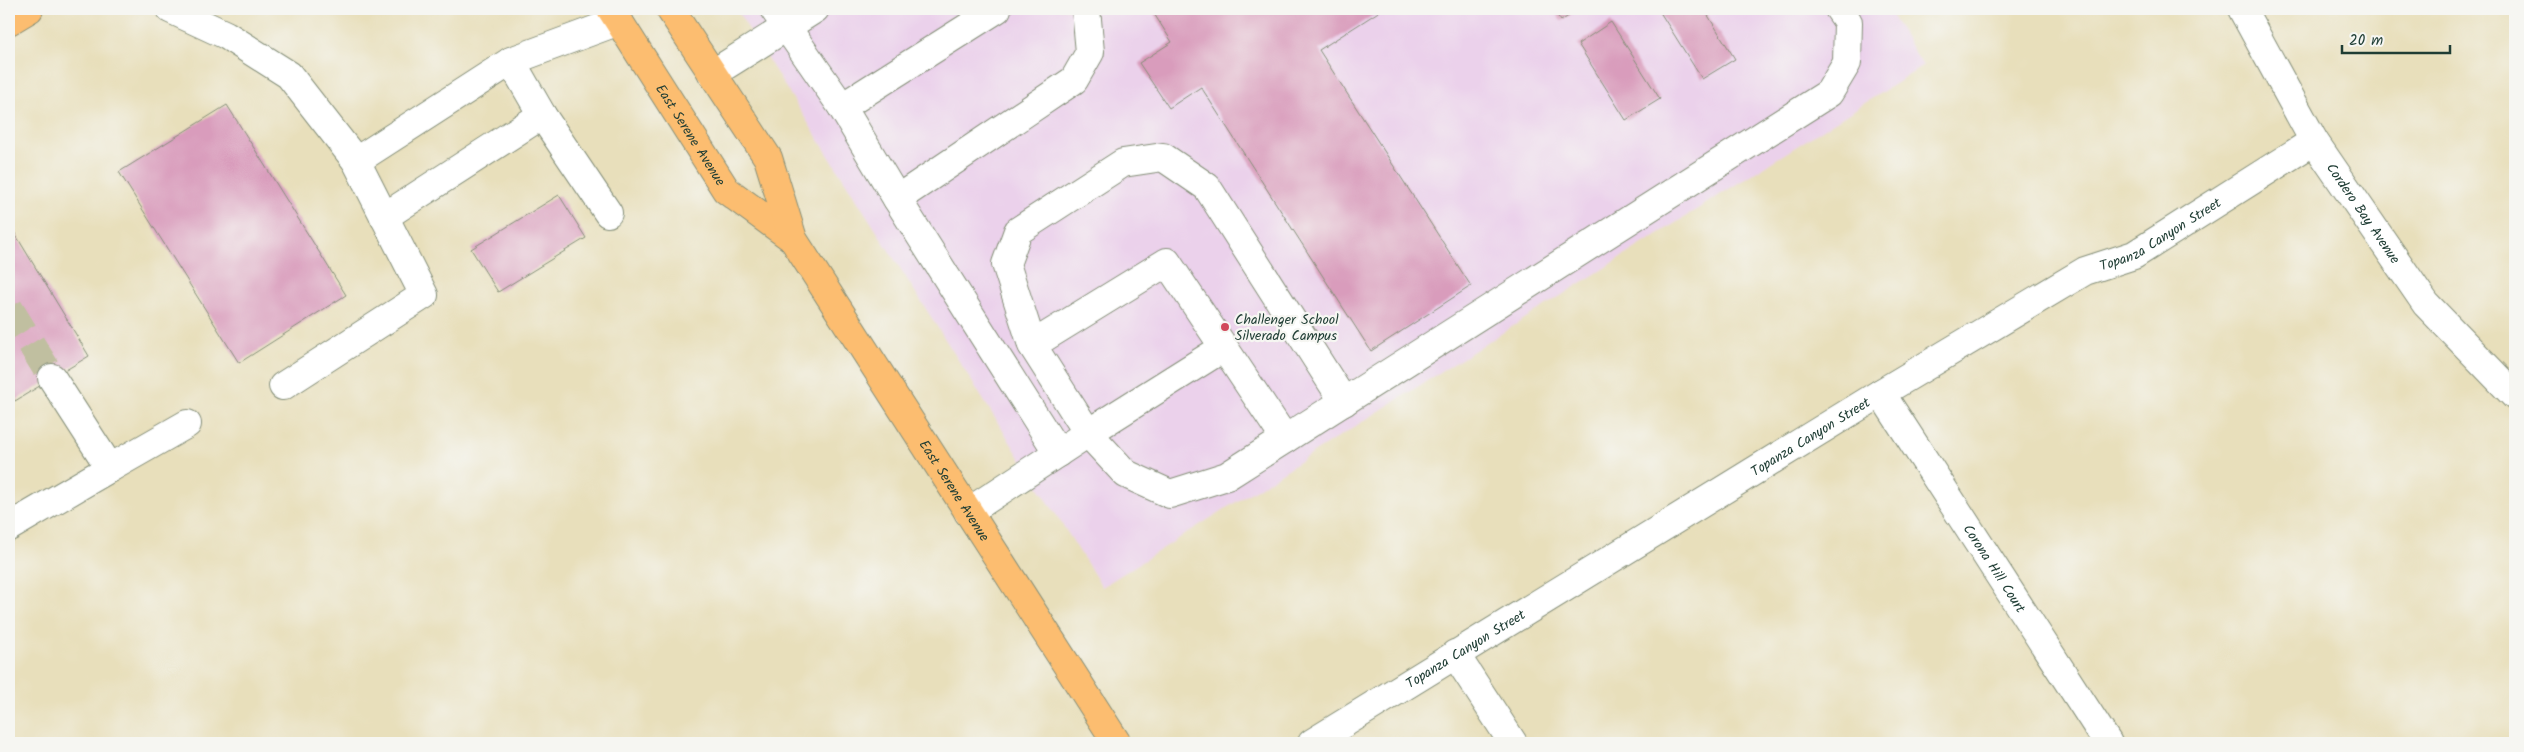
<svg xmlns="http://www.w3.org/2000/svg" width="2524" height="752" font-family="Kalam,sans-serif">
<rect width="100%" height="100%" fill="#f6f6f2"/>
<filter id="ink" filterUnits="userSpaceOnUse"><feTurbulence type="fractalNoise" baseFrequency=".02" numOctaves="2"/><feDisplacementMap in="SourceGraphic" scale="10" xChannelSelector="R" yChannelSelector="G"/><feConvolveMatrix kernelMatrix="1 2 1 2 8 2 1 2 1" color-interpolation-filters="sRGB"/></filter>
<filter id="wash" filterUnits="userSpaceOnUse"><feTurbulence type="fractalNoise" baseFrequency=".0096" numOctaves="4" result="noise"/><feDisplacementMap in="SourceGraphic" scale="20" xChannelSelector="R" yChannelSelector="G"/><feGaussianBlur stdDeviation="1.12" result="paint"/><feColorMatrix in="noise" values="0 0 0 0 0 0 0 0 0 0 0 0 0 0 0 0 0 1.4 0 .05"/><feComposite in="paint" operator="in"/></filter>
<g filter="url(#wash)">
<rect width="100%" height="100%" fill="#e8dfbb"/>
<!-- built -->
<path fill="#ebd1eb" d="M736,9H1888L1923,66L1102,587Z"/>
<g id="blocks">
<!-- building -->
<path fill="#d99cbc" d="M1151,9H1383L1319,50L1471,286L1371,351L1201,87L1169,108L1139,63L1172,42Z
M1553,9H1579L1561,21Z
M1658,9H1704L1735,59L1702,79Z
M1611,22L1660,99L1626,120L1578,44Z
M227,105L346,295L239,363L119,172Z
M559,195L586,238L498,292L471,249Z
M14,232L89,356L15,401L9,391V235Z"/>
</g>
</g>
<g filter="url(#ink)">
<use href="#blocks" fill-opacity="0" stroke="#848e78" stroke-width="1"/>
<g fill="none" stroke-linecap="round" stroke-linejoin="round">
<!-- minor-tunnel -->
<path stroke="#c0bfa0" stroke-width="28" stroke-dasharray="28 14" stroke-linecap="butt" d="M9,308L52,378"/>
<!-- minor casing -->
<g stroke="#848e78" stroke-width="30">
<g id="minor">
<path d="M170,9L226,35L289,75L356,161L511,61L619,21"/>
<path d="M774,9L842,107L897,199L1058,453"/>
<path id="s1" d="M2242,9L2314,141L2426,304L2515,396"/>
<path d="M712,74L815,9"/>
<path d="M842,107L997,9"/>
<path d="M542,115L608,213"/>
<path d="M897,199L1074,80L1090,52L1086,9"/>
<path d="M384,217L542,115L511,61"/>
<path d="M1032,345L1006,264L1018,231L1123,163L1163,157L1207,187L1344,402"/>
<path d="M1223,348L1088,433L1032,345L1167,262L1285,439"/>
<path d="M283,386L424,295L356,161"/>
<path id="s2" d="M1881,393L2108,743"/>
<path d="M110,468L187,424"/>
<path d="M968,512L1088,433L1126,474L1170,494L1227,476L1829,93L1847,63L1848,22L1839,9"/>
<path d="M9,527L110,468L52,378"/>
<path d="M1455,654L1513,743"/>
<path id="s3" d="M1312,743L1881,393L2085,271L2134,255L2314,141"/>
</g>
</g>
<!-- major casing -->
<g stroke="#848e78" stroke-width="30">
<g id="major">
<path id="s4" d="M611,9L726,190L793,239"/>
<path id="s5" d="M670,9L768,158L793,239L1117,743"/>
<path d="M9,21L29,9"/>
</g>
</g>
<!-- minor -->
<use href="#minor" stroke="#fff" stroke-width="28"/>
<!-- major -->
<use href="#major" stroke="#fcbd6f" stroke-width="28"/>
</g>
</g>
<!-- markers -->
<circle fill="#d1495b" stroke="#f6f6f2" stroke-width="2" cx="1225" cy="327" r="5"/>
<g text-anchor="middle" stroke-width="4.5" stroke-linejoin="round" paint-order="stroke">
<!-- street labels -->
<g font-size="14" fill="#1f3d34" stroke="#f6f6f2">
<text dy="5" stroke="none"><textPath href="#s4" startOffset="149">East Serene Avenue</textPath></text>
<text dy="5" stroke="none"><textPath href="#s1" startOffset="238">Cordero Bay Avenue</textPath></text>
<text dy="5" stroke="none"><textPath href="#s3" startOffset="990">Topanza Canyon Street</textPath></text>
<text dy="5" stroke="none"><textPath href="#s3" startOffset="585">Topanza Canyon Street</textPath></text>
<text dy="5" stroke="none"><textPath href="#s5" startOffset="562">East Serene Avenue</textPath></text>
<text dy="5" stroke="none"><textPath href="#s2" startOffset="209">Corona Hill Court</textPath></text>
<text dy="5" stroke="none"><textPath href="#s3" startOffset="180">Topanza Canyon Street</textPath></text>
</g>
<!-- poi labels -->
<g font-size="14" fill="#1f3d34" stroke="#f6f6f2" text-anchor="start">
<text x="1235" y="324">Challenger School<tspan x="1235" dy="16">Silverado Campus</tspan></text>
</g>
</g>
<!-- margin -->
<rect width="2524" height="752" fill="none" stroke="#f6f6f2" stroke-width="30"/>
<!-- scale -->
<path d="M2342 45v8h108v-8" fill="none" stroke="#1f3d34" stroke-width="2.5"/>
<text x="2349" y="45" font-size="15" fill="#1f3d34" stroke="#f6f6f2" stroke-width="4" paint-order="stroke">20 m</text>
</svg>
